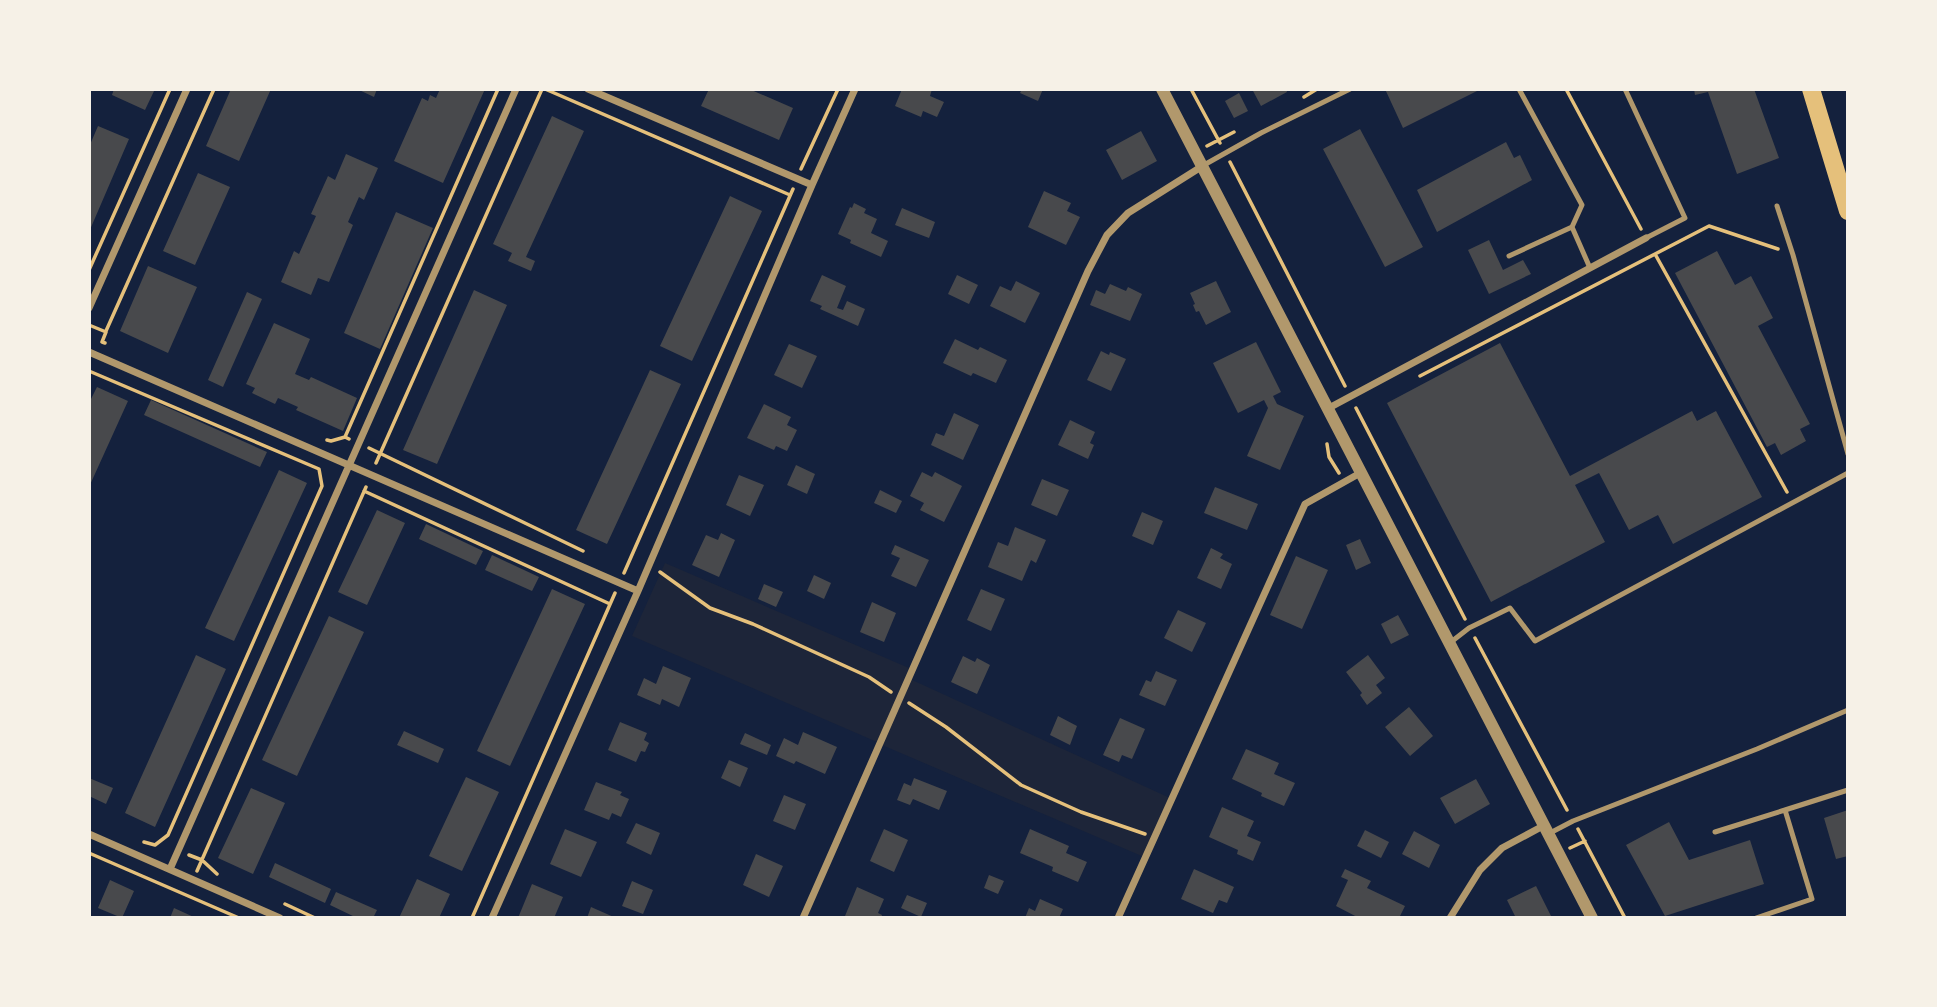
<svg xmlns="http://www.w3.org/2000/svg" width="1937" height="1007" font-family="Poppins,sans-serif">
<rect width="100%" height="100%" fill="#14213d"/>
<!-- green -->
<path fill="#1d2539" d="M665,563L909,668L877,742L632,636Z
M910,679L1170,798L1144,857L882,745Z"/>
<!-- building -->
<path fill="#48494c" d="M114,89H155L145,110L112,95Z
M231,89H271L239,161L206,146Z
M357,89H377L374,97Z
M440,89H485L443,183L394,161L422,98L428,101L430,95L436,98Z
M709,89H749L793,108L779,140L701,106Z
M902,89H932L930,96L944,102L937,117L923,111L921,117L895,106Z
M1022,89H1043L1038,101L1020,93Z
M1252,89H1286L1287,92L1261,106Z
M1385,89H1481L1403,128Z
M1694,89H1754L1779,158L1737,174L1708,92L1695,95Z
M1239,93L1248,111L1234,118L1225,101Z
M552,116L584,131L526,257L535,261L531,271L508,261L512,253L493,244Z
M98,126L129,139L89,232V147Z
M1360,129L1423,247L1385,267L1323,149Z
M1141,131L1157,161L1122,180L1106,150Z
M1506,142L1514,158L1520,155L1532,180L1437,232L1417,190Z
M346,154L378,168L364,200L359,197L348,222L353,225L329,282L318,278L311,295L281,282L294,251L299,254L316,216L311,214L328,176L335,180Z
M198,173L230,187L195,265L163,251Z
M1044,191L1071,203L1067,211L1080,217L1066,245L1028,227Z
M730,196L762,211L692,361L660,346Z
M854,203L866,209L864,213L877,219L871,233L888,241L881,257L850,243L851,240L838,234L850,207L852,208Z
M902,208L935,222L929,238L895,225Z
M396,212L433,228L380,349L344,333Z
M1489,240L1503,270L1523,260L1531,274L1489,294L1468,250Z
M1717,251L1735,285L1751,276L1773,318L1758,326L1810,424L1800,429L1806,441L1781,455L1775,443L1767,447L1675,273Z
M148,266L197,287L168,353L120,331Z
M822,275L846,286L837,308L843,310L847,301L865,309L858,326L820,309L822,306L810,301Z
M957,275L978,285L969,304L948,294Z
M1016,281L1040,293L1025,323L990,306L1000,286L1011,291Z
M1216,281L1231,312L1206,325L1199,311L1196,312L1193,305L1195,304L1190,293Z
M1110,284L1126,291L1128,287L1142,294L1130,321L1090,305L1096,290L1105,294Z
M474,290L507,305L437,464L403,450Z
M247,292L262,299L223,387L208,380Z
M274,323L310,339L295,374L309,380L311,377L357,398L343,431L296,410L298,407L278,398L275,404L252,393L255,388L246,384Z
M955,339L978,350L980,347L1007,360L996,383L973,373L971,376L943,363Z
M1256,342L1281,392L1273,396L1277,404L1304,416L1280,470L1247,456L1268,408L1264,400L1238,413L1213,363Z
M1500,343L1570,476L1692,411L1697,421L1716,411L1762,497L1673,544L1658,515L1629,530L1599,473L1575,485L1605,542L1491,602L1387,403Z
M789,344L817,356L802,388L774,375Z
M1101,351L1109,355L1110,352L1126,359L1111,391L1087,380Z
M650,370L681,384L607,544L576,530Z
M97,387L128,401L89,487V403Z
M151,400L267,452L260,467L144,415Z
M764,404L791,417L787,425L797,430L787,451L776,446L774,450L747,438Z
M954,413L979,425L963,460L931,445L936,433L944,436Z
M1070,420L1095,432L1090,443L1094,445L1088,459L1058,445Z
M796,465L815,474L807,494L787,485Z
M279,470L307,483L234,641L205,628Z
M922,472L932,477L935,472L962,486L944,522L920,510L924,503L910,496Z
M739,475L764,485L750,516L726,505Z
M1042,479L1069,490L1057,516L1031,505Z
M1215,487L1258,504L1247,530L1204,513Z
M880,490L902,501L896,513L874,503Z
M377,510L405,523L367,605L338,592Z
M1142,512L1163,521L1153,545L1132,536Z
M426,524L483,551L476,565L419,539Z
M1015,527L1046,540L1036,563L1031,560L1022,581L988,567L998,542L1008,546Z
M721,533L735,540L719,577L692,565L706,535L718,540Z
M1360,539L1371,563L1356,570L1346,545Z
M895,545L929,560L916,587L891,576L900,558L891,554Z
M1211,548L1223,554L1220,558L1232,564L1221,589L1197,578Z
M492,555L539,577L532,591L485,570Z
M1296,556L1328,570L1302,629L1270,615Z
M814,575L831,583L824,599L807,591Z
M764,584L783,592L776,607L758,599Z
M552,589L585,604L510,766L477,751Z
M981,589L1005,599L991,631L967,620Z
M872,602L896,613L884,642L860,632Z
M1178,610L1206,623L1192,652L1164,638Z
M1398,615L1409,635L1391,644L1381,624Z
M329,616L364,632L297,776L262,760Z
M196,655L226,669L155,827L125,813Z
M1368,655L1385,678L1376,685L1382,693L1367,705L1360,695L1362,693L1346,672Z
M963,656L975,662L977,658L990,665L977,694L951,682Z
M663,666L691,678L679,707L662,699L660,705L637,695L644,678L656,684Z
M1156,671L1177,680L1165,706L1139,695L1146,680L1151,682Z
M1409,707L1433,736L1410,756L1385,727Z
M1058,716L1077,726L1070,745L1050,735Z
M1120,718L1145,729L1132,759L1122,755L1119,762L1103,755Z
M620,722L647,733L644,740L649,743L645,752L641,751L636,762L608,750Z
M404,731L444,749L438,763L397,745Z
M803,732L837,747L825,774L796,761L794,764L776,756L784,738L798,745Z
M745,733L771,745L767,755L740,744Z
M1246,749L1279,763L1274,774L1295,783L1284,806L1261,796L1262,793L1232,779Z
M729,760L748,768L740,787L721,778Z
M466,777L499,792L462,871L429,856Z
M89,778L113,788L106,804L89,796Z
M914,778L947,791L939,810L913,799L910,805L897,800L904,783L911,786Z
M1476,779L1490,804L1455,824L1440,798Z
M596,782L622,792L620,795L629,799L621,817L612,813L609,820L584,810Z
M251,788L285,803L253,874L218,858Z
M784,795L806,804L795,830L773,821Z
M1222,807L1254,821L1247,836L1261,842L1253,861L1237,854L1238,850L1209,837Z
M1848,810V856L1836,859L1824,818Z
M1669,822L1689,860L1750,840L1764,884L1665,916L1626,845Z
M636,823L660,833L651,855L626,843Z
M565,829L597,842L581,877L550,864Z
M884,829L908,840L894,872L870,861Z
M1030,829L1069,846L1066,853L1087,862L1078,882L1052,871L1053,867L1020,853Z
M1365,830L1389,842L1381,858L1357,846Z
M1414,831L1440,845L1429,868L1402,854Z
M756,854L783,866L769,897L743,885Z
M275,863L331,889L325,903L269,877Z
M1194,869L1234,887L1227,903L1219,900L1213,913L1181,899Z
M1345,869L1371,881L1367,888L1405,906L1399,918H1359L1336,906L1348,880L1341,877Z
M989,875L1004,881L998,894L984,888Z
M417,879L450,894L439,918H399Z
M110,880L134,891L122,918L98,908Z
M632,881L653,890L643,914L622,906Z
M532,884L563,897L554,918H518Z
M1536,886L1552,918H1516L1507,900Z
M857,887L884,899L878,913L882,915L881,918H850L845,916Z
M336,892L377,910L373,918H357L330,905Z
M907,895L927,903L921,917L901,908Z
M1040,899L1063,909L1059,918H1025L1029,908L1035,911Z
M591,907L616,918H587Z
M174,908L196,918H170Z"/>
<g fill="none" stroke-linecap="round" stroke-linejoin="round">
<!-- path -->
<path stroke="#e5c07b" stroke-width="3.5" d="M545,89L790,195
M1191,89L1220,143
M1566,89L1641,229
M1304,97L1317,89
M1207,146L1234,132
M1230,162L1345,386
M801,169L838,89
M1655,254L1787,492
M89,270L170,89
M89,325L106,332L102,342L105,343
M106,331L214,89
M89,371L319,469L322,486L168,835L155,845L144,842
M1420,376L1709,226L1778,249
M1356,408L1465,619
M345,437L498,89
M327,440L331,441L345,437L349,439
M1327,444L1329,457L1339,473
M369,448L583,551
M376,463L542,89
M364,491L610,604
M660,572L710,608L753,624L869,677L891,692
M624,573L793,189
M1475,638L1567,810
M909,703L946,727L1021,785L1081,812L1145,834
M1578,829L1625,918
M1570,848L1585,841
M89,853L239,918
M189,855L202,860L217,874
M197,871L366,487
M285,904L315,918
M472,918L615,593"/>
<!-- service -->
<path stroke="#b1986c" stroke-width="5" d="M1625,89L1685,218L1646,238
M1204,165L1261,133L1350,89
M1777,206L1793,255L1848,454
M1572,227L1590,268
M1509,256L1572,227L1582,205L1519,89
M1451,642L1469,628L1510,608L1535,641L1848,473
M1715,832L1785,810
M1550,833L1573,821L1757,749L1848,710
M1756,918L1812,899L1785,810L1848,790"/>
<!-- minor -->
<path stroke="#b1986c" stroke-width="7" d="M588,89L812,185
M89,308L187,89
M89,352L638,591
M1327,409L1646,238
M89,834L280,918
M170,869L516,89
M492,918L638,591L812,185L855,89
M803,918L1088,271L1107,235L1128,213L1201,167
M1118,918L1305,504L1362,472
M1450,918L1480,870L1502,848L1543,826"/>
<!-- tertiary -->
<path stroke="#b1986c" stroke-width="12" d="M1162,89L1592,918"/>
<!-- primary -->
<path stroke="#e5c07b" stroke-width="18" d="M1811,89L1848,211"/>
</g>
<!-- border -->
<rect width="1937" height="1007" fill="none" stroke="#f6f1e7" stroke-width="182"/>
</svg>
